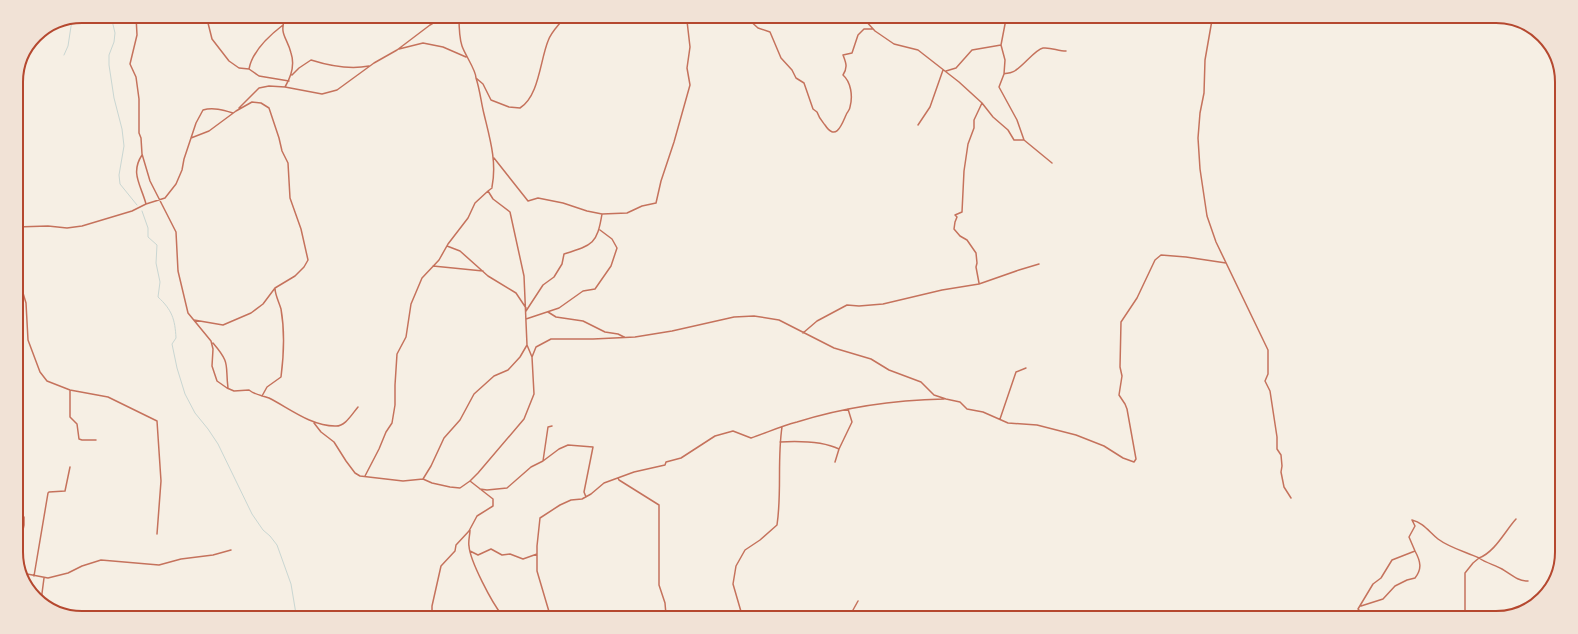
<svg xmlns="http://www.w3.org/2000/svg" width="1578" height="634" font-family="'Alegreya Sans',sans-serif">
<rect width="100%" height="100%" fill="#f6efe4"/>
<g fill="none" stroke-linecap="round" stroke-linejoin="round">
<!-- stream -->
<path stroke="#c9d6d2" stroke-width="1" d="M111,16L115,33L114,42L109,55V65L114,98L122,129L124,146L119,175L120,184L137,205
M64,55L68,46L72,20
M142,211L148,228V237L157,245L156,263L160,282L158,297C172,310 175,319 176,338L172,344L177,368L185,394L195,413L208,429L218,444L252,514L263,530L270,536L277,545L291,584L296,614"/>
<!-- minor -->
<path stroke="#c5725c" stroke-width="1.5" d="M136,16L137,35L130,64L136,77L139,99V133L141,138L142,154L150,181L176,232L178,271L188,313L211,341L213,349L212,366L217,381L227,388L234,391L249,390C255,395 261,395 269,398C289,408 311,426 335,426C345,427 352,414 358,407
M175,16L179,19L183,16
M203,16L208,23L212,39L229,61L239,68L249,69L259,76L289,81
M285,17C279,35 287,37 291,53C295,65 291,77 285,87
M459,17C459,26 459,37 462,46C465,55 476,70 476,78L483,84L491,100L509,107L520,108C539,96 540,61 548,41C551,32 559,25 564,18
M747,18L758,28L770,32L781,58L792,70L796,78L804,83L813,109L817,112C819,118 821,120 825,125C836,142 842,124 846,115C847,112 850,110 850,107C853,96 851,82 843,75C848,67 846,63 843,55L852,53L858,35L864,29H873
M864,19L875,31L894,44L918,50L959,82L982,103L993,117L1008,130L1014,140H1024L1052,163
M1006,19L1001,45L1005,60L1004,74L999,87L1017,120L1024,140
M1212,20L1205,60L1204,93L1200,113L1198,138L1200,169L1207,216L1216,242L1268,350V374L1265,381L1270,391L1277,437V449L1281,455L1282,466L1281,472L1284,487L1291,498
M399,49L423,43L443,47L466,57
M249,69C252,52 270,35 283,25
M946,71L956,68L972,50L1001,45
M1004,74C1008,73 1013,73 1016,70C1024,65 1036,49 1043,48C1051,47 1058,51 1066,51
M292,75L299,68L311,60C330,66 349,70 369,66
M476,78C480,90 481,102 484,114C490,139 497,162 492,187
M239,108L259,88L269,86L285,87L322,94L337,90L374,63L397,50L430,25L443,17
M918,125L930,107L943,70
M191,138L209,131L236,111L252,102L261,103L269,108L279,138L282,151L288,163L290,198L301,229L308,260L304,267L295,276L275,288C275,295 279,302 281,309C285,332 284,354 281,377L267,387L262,396
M142,155C130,173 141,185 146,204
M494,158L528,201L538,198L563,203L587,211L602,214L627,213L642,206L656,203L661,181L674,142L690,85L687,68L690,47L687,21L688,18
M492,188L488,191L493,199L510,212L524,276L527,345L532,357L536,347L551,339H593L635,337L672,331L734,317L754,316L779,320L834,348L871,359L889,370L921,382L934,395L946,399L960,402L967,409L983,412L1008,423L1037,425L1076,435L1104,446L1123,458L1134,462L1136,459L1127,409L1125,404L1119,395L1122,376L1120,367L1121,322L1137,298L1155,260L1161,255L1186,257L1226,263
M16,227L48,226L67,228L82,226L132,211L146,204L165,198L176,184L182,170L184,159L196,123L203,110C213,107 223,110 233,113
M447,246L460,251L488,276L516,293L526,308
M433,266L483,271
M979,283L976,267L977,263L976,253L967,240L960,236L954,229L955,222L957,217L955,215L962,212L964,171L968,144L974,128V120L982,103
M16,293H23L26,303L28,340L40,372L47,381L70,390L108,397L157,421L161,481L157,534
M526,311L543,285L554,277L562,264L564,254C593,245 597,244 602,214
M548,312L556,317L583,321L605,332L618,334L624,337
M526,319L559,308L583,291L595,289L611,266L617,248L612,239L600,230
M194,320L223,325L251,313L263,304L275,288
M803,333L817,321L847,305L859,306L883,304L942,290L979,284L1019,270L1039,264
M213,343C231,364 225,364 228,388
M70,390V417L77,424L79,439L82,440H96
M1000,419L1016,372L1026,368
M314,423L321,432L334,442L346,461L355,473L360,476L403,481L423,479L432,483L450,487L460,488L470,481L478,473L524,419L534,394L532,357
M780,442C798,441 822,441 839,449L835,462
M839,449L852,422L848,409
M543,461L548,427L552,426
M365,476L379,449L386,432L392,423L395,405V385L397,354L406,337L411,304L422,278L439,260L448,244L468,218L475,203L488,191
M618,478L619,480L659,505V585L665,603L666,615
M423,479L431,466L444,438L460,420L474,394L494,376L508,370L520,357L527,345
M480,489L487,490L507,488L531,467L543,461L559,449L568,445L593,447L584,492L586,497
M16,510L24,517V525L17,559
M470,530C470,535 468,541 469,546C470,561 492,603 502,615
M470,551L478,555L491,549L502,555L510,554L523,559L537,554
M22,573L48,578L68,573L82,566L101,560L159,565L181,559L213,555L231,550
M34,576L48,493L49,492L65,491L70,467
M41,601L44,578
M1361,606L1383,599L1395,586L1407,580L1415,578C1422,569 1421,562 1415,551
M1359,610L1360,618
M432,614V606L441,566L455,551L456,545L469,531L477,516L493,506V499L470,481
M550,615L537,571V546L540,518L560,505L571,500L582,499L591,494L604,483L634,472L665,465L666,462L681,458L715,436L733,431L751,438C766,433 781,426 797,422C845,407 894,400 944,399
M742,615L733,584L736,566L745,550L760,540L777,525C782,492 777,460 782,427
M853,616V610L858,601
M1351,617L1359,610L1358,609L1373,584L1381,578L1392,560L1415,551L1409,537L1415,526L1412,520C1424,523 1429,532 1438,539C1450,548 1466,552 1479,558C1495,552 1505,531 1516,519
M1465,618V573L1473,563L1479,558C1486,563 1495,565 1502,569C1512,575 1517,581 1528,581"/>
</g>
<!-- crop -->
<path d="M0 0H1578V634H0ZM82 23H1496A59 59 0 0 1 1555 82V552A59 59 0 0 1 1496 611H82A59 59 0 0 1 23 552V82A59 59 0 0 1 82 23Z" fill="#f1e2d6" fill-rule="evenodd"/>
<path fill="none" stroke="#b5482f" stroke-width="2" d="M82 23H1496A59 59 0 0 1 1555 82V552A59 59 0 0 1 1496 611H82A59 59 0 0 1 23 552V82A59 59 0 0 1 82 23Z"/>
</svg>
